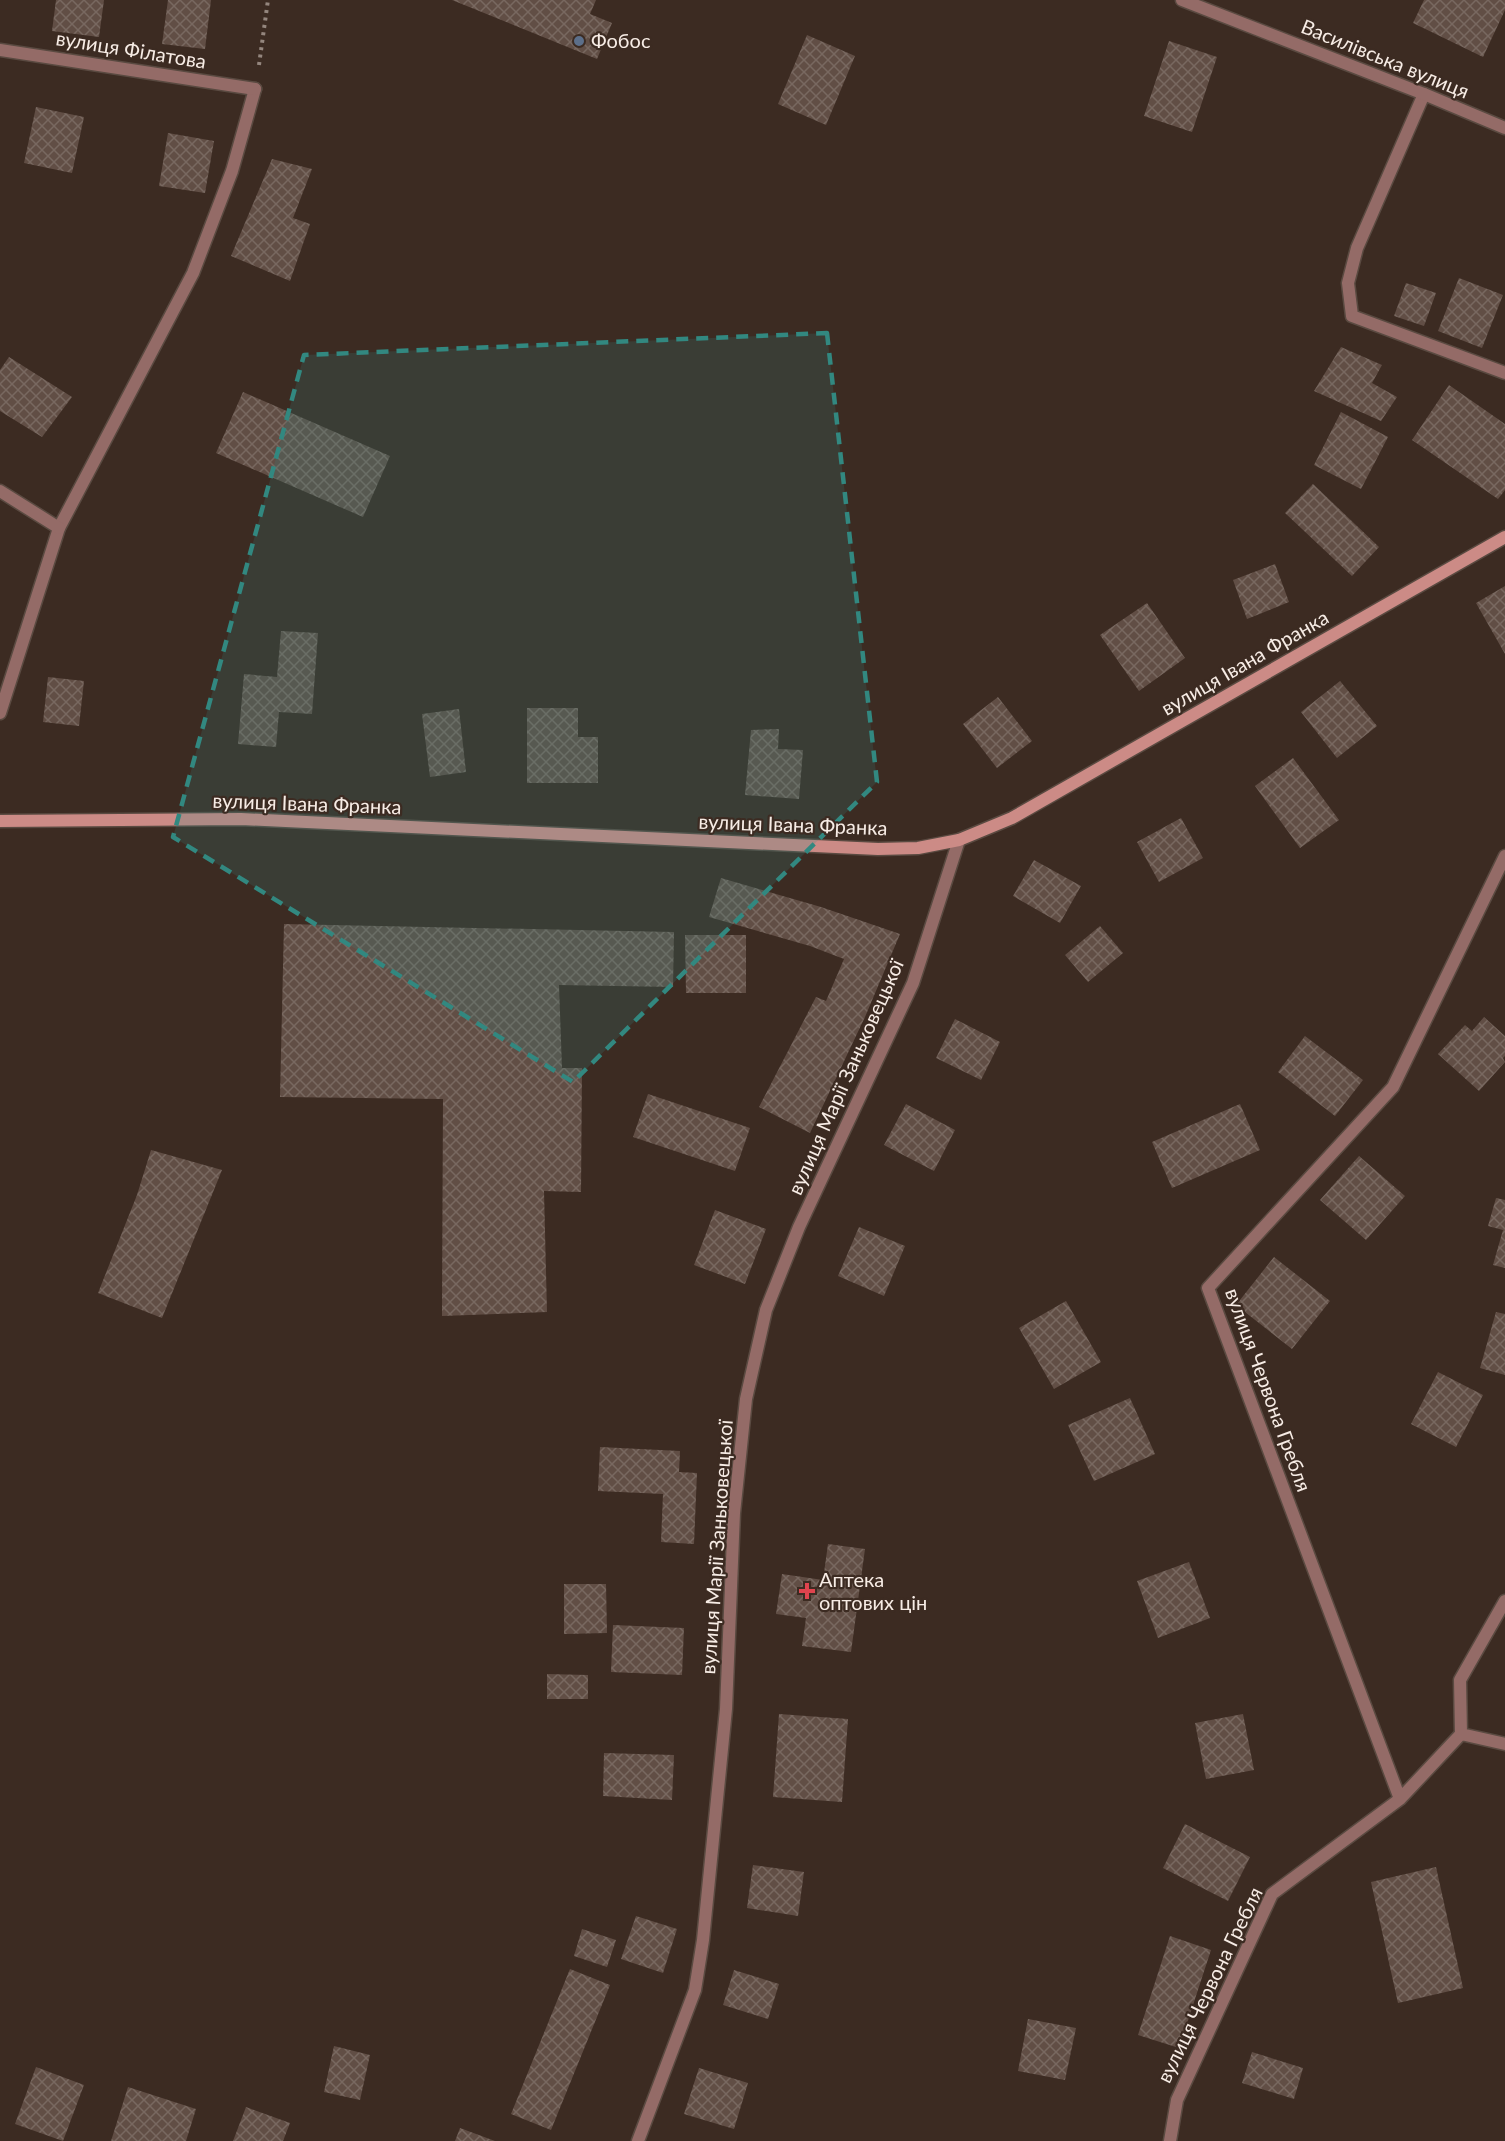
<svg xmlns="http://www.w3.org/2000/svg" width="1505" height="2141" font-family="Lato,sans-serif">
<defs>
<pattern id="building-cross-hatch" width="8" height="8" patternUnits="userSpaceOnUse" patternTransform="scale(1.5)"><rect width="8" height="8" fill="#614e45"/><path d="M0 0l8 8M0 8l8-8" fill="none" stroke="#786860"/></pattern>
</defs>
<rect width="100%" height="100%" fill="#3c2b22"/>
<!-- building -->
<path fill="url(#building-cross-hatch)" d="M56,0H104L99,37L52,31Z
M168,0H211L205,49L162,44Z
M452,0H596L590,14L612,23L597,59Z
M1424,0H1505V10L1483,57L1413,23Z
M807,35L855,56L826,125L778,104Z
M1169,41L1217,57L1192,132L1144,116Z
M36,107L84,117L72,173L24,163Z
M168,133L214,141L205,193L159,186Z
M272,159L312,169L293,218L310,224L290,281L231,256Z
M1459,278L1503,295L1482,348L1438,331Z
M1406,283L1436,293L1424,326L1394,316Z
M1341,347L1382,365L1372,383L1397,397L1381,421L1314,391Z
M9,357L72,397L42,437L0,411V370Z
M1449,385L1505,424V490L1498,499L1412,440Z
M243,392L390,456L363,517L216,453Z
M1341,412L1388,437L1361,489L1314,465Z
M1313,484L1379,547L1352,576L1285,513Z
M1275,564L1289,602L1247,619L1233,580Z
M1505,586V654L1476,603Z
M1147,603L1185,658L1139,691L1100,635Z
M281,631L318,633L312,714L279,712L276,747L238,744L244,674L277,677Z
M48,677L84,681L79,726L43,722Z
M1340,681L1377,726L1337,758L1301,712Z
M998,697L1032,741L997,768L963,724Z
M527,708H578V737H598V783H527Z
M459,709L466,772L430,777L422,714Z
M779,729L778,749L803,750L799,799L745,795L751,730Z
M1293,758L1339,820L1300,848L1255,786Z
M1181,818L1203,858L1159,882L1137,842Z
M1034,860L1081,886L1060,923L1013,896Z
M721,878L821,907L900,934L865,1017L810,1133L759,1107L816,997L826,1001L844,959L810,946L709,917Z
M284,924L674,932L673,987L559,985L562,1068H582L581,1192L544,1191L547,1312L442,1316L443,1099L280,1097Z
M1100,926L1123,953L1088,982L1065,955Z
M685,935H746V993H686Z
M1484,1017L1505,1036V1056L1503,1058L1505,1062L1479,1091L1438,1054L1465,1025L1472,1031Z
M955,1019L1000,1042L981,1080L936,1058Z
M1305,1036L1363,1080L1335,1116L1278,1072Z
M648,1094L750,1128L735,1171L633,1137Z
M906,1104L955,1130L934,1171L884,1145Z
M1240,1104L1260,1150L1172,1188L1152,1142Z
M151,1150L222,1170L162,1318L98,1293L137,1195Z
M1359,1156L1405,1196L1366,1240L1320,1200Z
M1496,1198L1505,1200V1268L1493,1265L1503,1230L1488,1226Z
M715,1210L766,1229L745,1284L694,1265Z
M859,1227L905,1246L884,1296L838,1276Z
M1274,1257L1330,1301L1292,1349L1236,1305Z
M1066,1301L1101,1362L1054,1389L1019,1328Z
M1496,1312L1505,1314V1375L1480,1368Z
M1438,1372L1483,1395L1456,1447L1411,1424Z
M1130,1398L1155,1454L1094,1481L1068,1425Z
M600,1447L680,1451L679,1472L697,1473L694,1544L661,1542L663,1494L598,1491Z
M828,1544L865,1549L851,1652L802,1646L806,1618L776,1614L782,1574L823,1580Z
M1189,1562L1210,1618L1158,1638L1137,1581Z
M564,1584H606L607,1633L564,1634Z
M613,1625L684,1628L682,1675L611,1672Z
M547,1674L588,1675V1699H547Z
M779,1714L848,1719L842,1802L773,1797Z
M1243,1714L1254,1770L1206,1779L1195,1723Z
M604,1753L674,1755L672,1800L603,1796Z
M1185,1824L1250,1857L1228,1901L1163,1868Z
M753,1865L804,1872L798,1916L747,1908Z
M1436,1867L1463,1988L1398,2003L1371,1882Z
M636,1916L677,1929L663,1973L621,1959Z
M582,1929L616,1940L607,1967L574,1956Z
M1170,1936L1211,1950L1179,2048L1138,2035Z
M570,1969L610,1985L551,2130L511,2114Z
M734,1970L779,1984L768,2019L723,2005Z
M1028,2019L1076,2028L1065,2080L1018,2071Z
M334,2046L370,2055L360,2100L324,2092Z
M1252,2052L1303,2068L1294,2099L1242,2083Z
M36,2067L84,2085L63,2141L15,2124Z
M699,2068L748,2083L734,2129L684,2114Z
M128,2087L196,2109L186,2141H111Z
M246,2107L290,2123L283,2141H233Z
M460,2128L495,2141H455Z"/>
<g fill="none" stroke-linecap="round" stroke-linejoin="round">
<!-- service casing -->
<g stroke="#5a4a41" stroke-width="15">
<path id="service" d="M1424,94L1357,248L1348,283L1352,316L1505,373
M0,713L59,528L193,273L232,171L255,89"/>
</g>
<!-- minor casing -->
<g stroke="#5a4a41" stroke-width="15">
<path id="minor" d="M0,50L255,89
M0,491L59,528
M1461,1734L1505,1744
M1400,1799L1208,1288L1393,1087L1505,856
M638,2141L695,1990L703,1940L726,1709L734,1513L746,1399L766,1310L799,1227L913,983L959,840
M1170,2141L1177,2100L1272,1894L1400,1799L1461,1734L1460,1680L1505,1601"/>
</g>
<!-- tertiary casing -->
<g stroke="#5a4a41" stroke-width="15">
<path id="tertiary" d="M1182,0L1424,94L1505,128"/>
</g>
<!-- secondary casing -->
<g stroke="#5a4a41" stroke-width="15">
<path id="secondary" d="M0,821L241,819L878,849L918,848L959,840L1012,818L1505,537"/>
</g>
<!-- path -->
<path stroke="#94867e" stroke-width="4" stroke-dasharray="3 4.5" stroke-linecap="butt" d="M259,65L268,0"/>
<!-- service -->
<use href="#service" stroke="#946b67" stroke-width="12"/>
<!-- minor -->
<use href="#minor" stroke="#946b67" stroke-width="12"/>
<!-- tertiary -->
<use href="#tertiary" stroke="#946b67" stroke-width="12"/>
<!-- secondary -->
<use href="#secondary" stroke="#cc8b86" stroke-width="12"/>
</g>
<!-- marked area -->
<path fill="#328880" fill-opacity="0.2" stroke="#328880" stroke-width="4.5" stroke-dasharray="12 8" stroke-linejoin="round" d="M827,333L877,782L573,1082L173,837L304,355Z"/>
<!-- markers -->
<circle fill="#5c6f8a" stroke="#3c2b22" stroke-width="2" cx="579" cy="41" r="6"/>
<path fill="#e0444e" stroke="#3c2b22" stroke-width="2" d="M804 1582h6v6h6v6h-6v6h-6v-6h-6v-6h6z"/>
<g text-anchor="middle" stroke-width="4.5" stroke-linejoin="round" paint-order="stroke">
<!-- poi labels -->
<g font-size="20" fill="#f7ece5" stroke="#3c2b22" text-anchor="start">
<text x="591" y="48">Фобос</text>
<text x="819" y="1587">Аптека<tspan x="819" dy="23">оптових цін</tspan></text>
</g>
<!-- street labels -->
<g font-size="20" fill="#f7ece5" stroke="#3c2b22">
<text transform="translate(131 50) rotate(9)" y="7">вулиця Філатова</text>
<text transform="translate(1385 59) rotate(22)" y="7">Василівська вулиця</text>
<text transform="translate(1245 663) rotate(-30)" y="7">вулиця Івана Франка</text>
<text transform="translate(307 804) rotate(2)" y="7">вулиця Івана Франка</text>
<text transform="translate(793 825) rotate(2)" y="7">вулиця Івана Франка</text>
<text transform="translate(846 1077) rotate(-66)" y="7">вулиця Марії Заньковецької</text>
<text transform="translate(1268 1390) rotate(70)" y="7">вулиця Червона Гребля</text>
<text transform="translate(717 1547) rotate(-86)" y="7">вулиця Марії Заньковецької</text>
<text transform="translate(1210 1985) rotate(-64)" y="7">вулиця Червона Гребля</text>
</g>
</g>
</svg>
